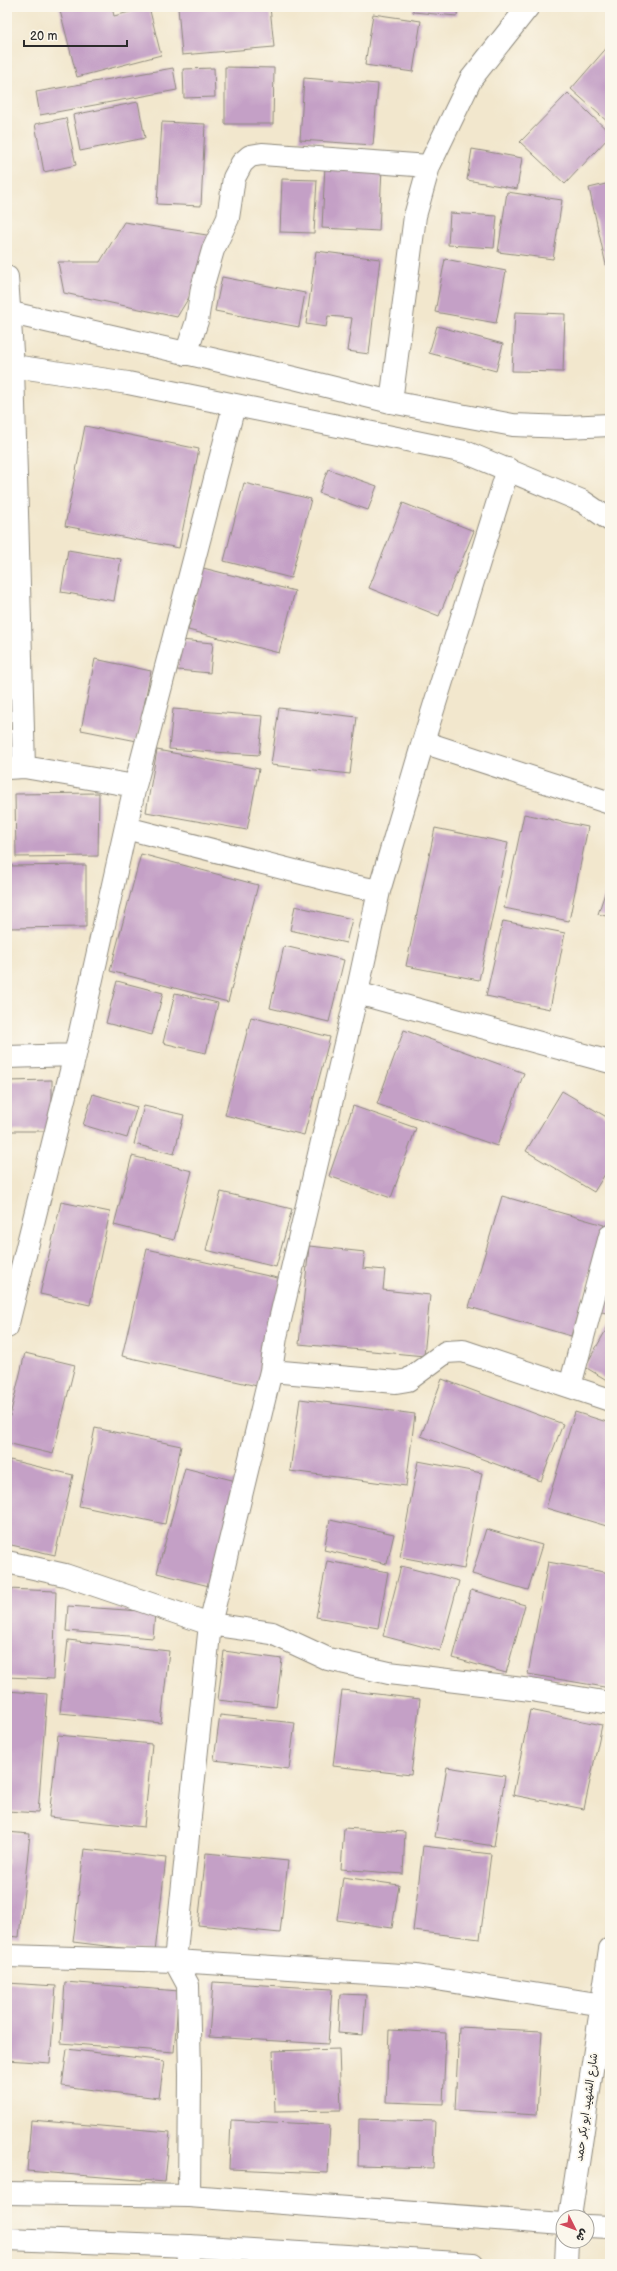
<svg xmlns="http://www.w3.org/2000/svg" width="617" height="2271" font-family="'Balsamiq Sans','Playpen Sans Arabic',sans-serif">
<rect width="100%" height="100%" fill="#fbf7ec"/>
<filter id="ink" filterUnits="userSpaceOnUse"><feTurbulence type="fractalNoise" baseFrequency=".025" numOctaves="2"/><feDisplacementMap in="SourceGraphic" scale="8" xChannelSelector="R" yChannelSelector="G"/><feConvolveMatrix kernelMatrix="1 2 1 2 8 2 1 2 1" color-interpolation-filters="sRGB"/></filter>
<filter id="wash" filterUnits="userSpaceOnUse"><feTurbulence type="fractalNoise" baseFrequency=".012" numOctaves="4" result="noise"/><feDisplacementMap in="SourceGraphic" scale="16" xChannelSelector="R" yChannelSelector="G"/><feGaussianBlur stdDeviation="0.9" result="paint"/><feColorMatrix in="noise" values="0 0 0 0 0 0 0 0 0 0 0 0 0 0 0 0 0 1.4 0 .05"/><feComposite in="paint" operator="in"/></filter>
<g filter="url(#wash)">
<rect width="100%" height="100%" fill="#f2e7cd"/>
<g id="blocks">
<!-- building -->
<path fill="#c4a0c6" d="M59,7H112L114,16L149,7L161,55L77,77Z
M178,7H270L274,47L182,55Z
M413,7H458L457,16L413,12Z
M373,14L421,21L413,72L365,65Z
M610,44V124L571,89Z
M225,67L274,68L273,124H225Z
M173,68L177,90L40,115L36,92Z
M214,68L215,97L184,98L183,69Z
M304,78L378,84L373,145L300,140Z
M568,93L610,133V136L565,184L520,142Z
M138,102L145,138L80,151L73,115Z
M66,118L76,165L44,172L35,124Z
M162,122L205,124L201,206L157,204Z
M472,149L522,158L517,189L467,180Z
M325,165L382,168L379,231L322,228Z
M282,179L317,180L314,233L280,232Z
M610,183V264L606,265L589,188Z
M507,192L562,200L553,259L498,252Z
M450,213L497,216L494,248L448,245Z
M124,222L213,236L194,289L177,317L64,293L58,262H100Z
M316,251L380,259L369,354L347,351L352,318L328,316L326,327L306,324Z
M445,259L506,271L496,323L435,312Z
M222,277L305,293L299,327L215,311Z
M515,312L565,314L563,372L512,371Z
M437,326L503,344L496,371L429,353Z
M85,426L199,449L179,548L65,526Z
M328,469L377,486L368,510L319,493Z
M244,483L311,499L291,578L224,561Z
M403,503L474,531L439,616L369,588Z
M68,550L121,559L114,601L61,592Z
M203,568L295,591L279,653L188,630Z
M180,640L213,643L210,673L177,670Z
M95,659L151,671L137,741L81,730Z
M279,708L357,717L350,774L271,765Z
M173,709L263,716L259,755L169,749Z
M157,750L259,769L247,830L146,812Z
M99,793L98,856L16,857L15,794Z
M524,814L588,827L569,921L504,908Z
M435,828L508,843L479,980L406,966Z
M141,854L258,885L228,1002L110,971Z
M86,865V927L7,928V866Z
M610,878V917L598,914Z
M295,906L352,919L346,943L290,930Z
M503,921L565,933L550,1009L486,996Z
M284,946L344,960L329,1022L270,1008Z
M117,981L163,993L152,1035L106,1023Z
M175,993L218,1003L206,1053L163,1043Z
M251,1017L330,1037L304,1135L225,1115Z
M404,1030L524,1073L497,1146L377,1104Z
M52,1080V1131H7V1081Z
M562,1091L610,1119V1166L594,1192L526,1151Z
M93,1094L137,1107L127,1138L83,1125Z
M144,1106L184,1115L174,1154L134,1144Z
M353,1106L416,1128L391,1198L329,1176Z
M132,1156L192,1171L174,1240L114,1225Z
M221,1192L292,1209L276,1267L206,1250Z
M502,1196L604,1225L571,1336L469,1307Z
M61,1202L110,1212L90,1305L40,1294Z
M309,1246L365,1252L363,1268L385,1270L383,1290L430,1295L424,1356L299,1344Z
M147,1249L282,1279L257,1386L122,1356Z
M610,1267V1314L598,1311Z
M610,1323V1382L585,1367Z
M25,1353L75,1365L53,1454L7,1443V1428Z
M442,1379L563,1424L541,1481L421,1436Z
M300,1399L415,1414L406,1486L290,1471Z
M575,1412L610,1423V1527L546,1508Z
M95,1428L181,1446L165,1524L79,1506Z
M10,1460L73,1475L55,1555L7,1544V1471Z
M418,1461L482,1473L464,1569L400,1557Z
M185,1468L240,1482L213,1587L157,1573Z
M330,1520L394,1534L387,1564L324,1550Z
M486,1529L542,1545L528,1590L472,1574Z
M327,1561L388,1572L378,1628L316,1617Z
M548,1562L610,1573V1688L528,1674Z
M401,1566L459,1581L440,1651L383,1636Z
M7,1589L56,1591L53,1679L7,1677Z
M471,1590L525,1605L506,1673L453,1658Z
M68,1606L155,1612L153,1638L66,1631Z
M68,1640L169,1651L161,1723L60,1713Z
M224,1651L282,1659L276,1707L218,1700Z
M342,1690L420,1699L411,1775L333,1766Z
M7,1691L47,1694L38,1813L7,1811Z
M530,1710L602,1725L584,1809L513,1795Z
M220,1715L295,1723L289,1769L214,1760Z
M58,1735L152,1744L144,1827L49,1817Z
M447,1767L505,1776L494,1846L435,1837Z
M344,1828L405,1832L403,1874L341,1869Z
M7,1832L30,1834L19,1937L7,1936Z
M423,1846L491,1854L480,1939L413,1931Z
M84,1849L166,1858L155,1952L73,1942Z
M206,1853L288,1861L280,1933L198,1925Z
M343,1877L399,1885L392,1928L337,1920Z
M65,1982L179,1991L174,2052L61,2043Z
M213,1982L332,1989L328,2044L209,2037Z
M7,1983L56,1986L50,2063L7,2060Z
M340,1994L366,1995L363,2035L338,2033Z
M459,2027L542,2031L537,2115L455,2110Z
M389,2030L446,2033L443,2104L386,2102Z
M67,2049L164,2061L159,2098L62,2086Z
M339,2049L341,2110L275,2111L273,2051Z
M359,2119L435,2121L433,2168L358,2166Z
M31,2120L170,2132L165,2182L27,2171Z
M231,2120L330,2125L327,2173L229,2169Z"/>
</g>
</g>
<g filter="url(#ink)">
<use href="#blocks" fill-opacity="0" stroke="#8e897c" stroke-width="1"/>
<g fill="none" stroke-linecap="round" stroke-linejoin="round">
<!-- minor casing -->
<g stroke="#8e897c" stroke-width="24">
<path id="minor" d="M7,277L13,367L24,767
M186,354L197,321L202,288L213,250L228,218L234,178L242,163L250,156L262,154L429,166
M391,402L415,216L429,166L471,79L528,7
M508,469L423,742L610,803
M7,768L24,767L135,786
M126,828L349,885L379,891
M357,993L610,1062
M7,1057L75,1055
M7,1327L75,1055L135,786L234,406
M271,1371L396,1382L408,1380L446,1352L463,1351L610,1400
M570,1386L610,1236
M7,1562L65,1575L210,1624L272,1633L328,1659L389,1673L531,1690L610,1703
M7,1956L175,1961L417,1976L610,2006
M189,2196L190,2074L188,1985L175,1961L210,1624L271,1371L276,1337L357,993L379,891L423,742
M570,2217L610,1949
M187,2264L189,2246
M566,2264L567,2241"/>
</g>
<!-- major casing -->
<g stroke="#8e897c" stroke-width="24">
<path id="major" d="M7,312L294,378L391,402L513,425L567,427L610,425
M7,365L128,383L465,452L582,501L610,520
M7,2193L189,2196L563,2224
M587,2226L610,2227
M7,2239L189,2246L473,2264"/>
</g>
<!-- minor -->
<use href="#minor" stroke="#fff" stroke-width="22"/>
<!-- major -->
<use href="#major" stroke="#fff" stroke-width="22"/>
</g>
</g>
<g text-anchor="middle" stroke-width="4" stroke-linejoin="round" paint-order="stroke">
<!-- street labels -->
<g font-size="11" fill="#2b2b2b" stroke="#fbf7ec">
<text transform="translate(586 2107) rotate(-82)" y="4">شارع الشهيد ابو بكر حمد</text>
</g>
</g>
<!-- margin -->
<rect width="617" height="2271" fill="none" stroke="#fbf7ec" stroke-width="24"/>
<!-- north arrow -->
<g transform="translate(575 2229) rotate(132)"><circle r="19" fill="#fbf7ec" stroke="#a8a59f"/>
<path d="M0-3L7 15L0 10L-7 15Z" fill="#d1495b"/>
<text y="-6" font-size="11" font-weight="bold" text-anchor="middle" fill="#2b2b2b">ش</text>
</g>
<!-- scale -->
<path d="M24 40v6h103v-6" fill="none" stroke="#2b2b2b" stroke-width="2"/>
<text x="30" y="40" font-size="12" fill="#2b2b2b" stroke="#fbf7ec" stroke-width="3" paint-order="stroke">20 m</text>
</svg>
